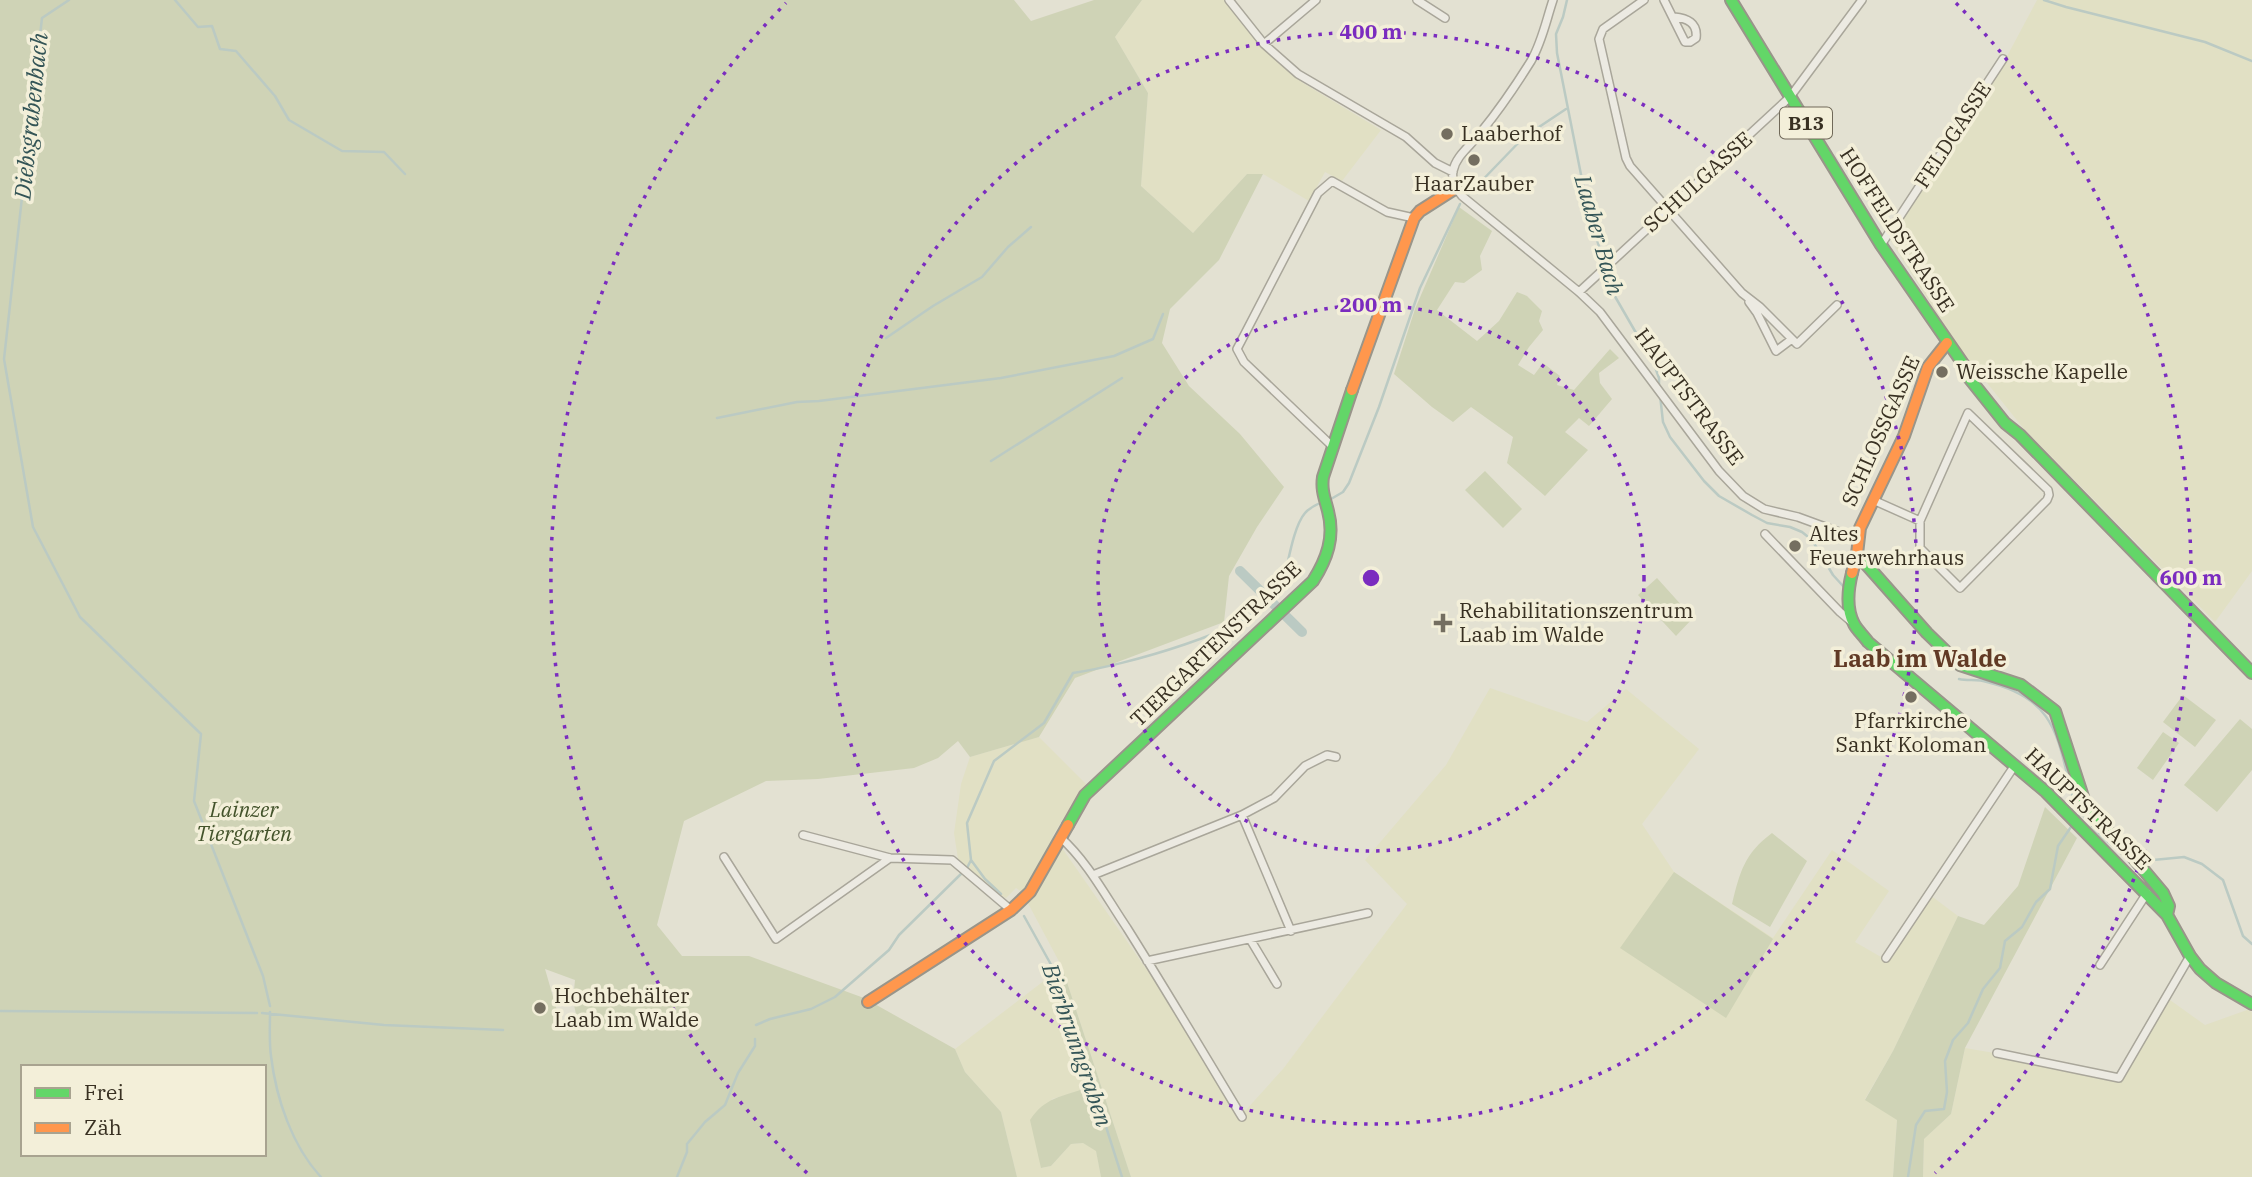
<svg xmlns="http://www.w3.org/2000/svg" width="2252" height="1177" font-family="'IBM Plex Serif',serif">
<rect width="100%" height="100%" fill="#e3e1d2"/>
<!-- farmland -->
<path fill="#e1e0c4" d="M1142,0H1225L1264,47L1303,83L1381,130L1342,181L1325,172L1309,201L1263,174H1247L1193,233L1141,186L1148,93L1115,37Z
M2037,0H2252V571L2215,622L2024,429L1955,343L1888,236L1997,75Z
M1490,688L1587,722L1626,689L1699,749L1642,824L1674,872L1773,938L1832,850L1889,891L1855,942L1881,957L1926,892L1958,916L1893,1051L1865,1099L1897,1119L1893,1177H1131L1062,967L1022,892L1016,888L1006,898L995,892L958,859L954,833L961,784L970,757L1039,737L1086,784L1053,835L1245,1111L1283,1069L1407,904L1365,860L1446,765Z
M1049,977L1086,1089L1052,1099L1042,1168L1051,1166L1071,1144L1083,1143L1096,1150L1101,1177H1017L1001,1112L965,1072L955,1049Z
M2163,995L2205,1025L2247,1010L2252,1012V1177H1923L1924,1139L1951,1114L1965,1048L2117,1074Z"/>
<!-- green -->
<path fill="#cfd3b6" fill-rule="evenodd" d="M0,0H1014L1031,21L1094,0H1142L1115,37L1148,93L1141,186L1193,233L1247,174H1263L1219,260L1170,309L1162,343L1189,386L1240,434L1284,487L1257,527L1229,576L1224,622L1075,678L1039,737L970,757L958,741L938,758L914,768L818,779L766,781L684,821L657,925L682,956H749L864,998L955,1049L965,1072L1001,1112L1017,1177H0ZM545,969L575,980L573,1000L579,1029L560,1030V1021ZM23,1067H264V1154H23Z
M1459,207L1492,231L1480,256L1482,270L1464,283L1455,282L1437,310L1477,341L1499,321L1517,292L1527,296L1542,311L1539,321L1543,330L1529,347L1518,365L1534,375L1543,363L1560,376L1557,385L1574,390L1610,349L1619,358L1599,373L1600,383L1612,399L1589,426L1579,418L1565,432L1588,450L1545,496L1507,463L1513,437L1471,407L1453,422L1432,407L1394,374L1415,309Z
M1485,471L1522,509L1503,528L1465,490Z
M1657,578L1693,618L1676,636L1638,595Z
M2183,695L2216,720L2195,747L2163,722Z
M2240,719L2252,729V770L2217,812L2184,785Z
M2163,732L2179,743L2153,780L2137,768Z
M2045,807L2077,838L1965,1048L1951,1114L1924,1139L1923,1177H1893L1897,1120L1865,1100L1893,1051L1958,916L1984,925L2018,886Z
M1772,833L1807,861L1770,927L1732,904C1740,872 1744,854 1772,833Z
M1674,872L1773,939L1726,1018L1620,948Z
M1062,967L1131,1177H1101L1096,1151L1083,1143L1071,1144L1051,1166L1041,1168L1030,1120C1045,1097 1062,1097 1086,1088L1049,977Z"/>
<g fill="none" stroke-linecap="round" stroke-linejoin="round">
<!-- stream -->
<path stroke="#bbcac3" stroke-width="2.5" d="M69,0L42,18L4,359L33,527L80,617L201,734L194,801L263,976L270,1006
M175,0L198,27L212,26L220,49L236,51L275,96L289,120L342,151L384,152L405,174
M1567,0L1563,17L1556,34L1557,53L1588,210L1613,293L1654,364L1659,378V389
M2044,0L2066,7L2205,42L2252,61
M1469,194L1524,137L1566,109
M886,338L933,306L982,277L1008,247L1031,227
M1660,395L1663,422L1670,437L1704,481L1719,496L1752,515L1767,523L1790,527L1802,532L1812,540L1833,575L1843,586
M717,418L797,402L819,401L1001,378L1114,356L1153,339L1163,314
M991,461L1122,378
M1331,499L1343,492L1349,483L1379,407L1420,288L1460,204
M1959,679C1968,681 1978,679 1987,682C2059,699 2057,740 2074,801C2082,817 2106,844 2122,852
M2076,819L2081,813
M2143,861L2184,857L2202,864L2223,880L2243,936L2252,944
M1001,894L985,879L971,860L967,823L994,761L1044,723L1073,673C1120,666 1256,631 1281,590C1283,586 1284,579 1285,574C1289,558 1294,526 1305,513C1308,509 1314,506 1318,504
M1024,916L1059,979L1122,1177
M0,1011L257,1013
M270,1012C270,1026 269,1042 271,1056C276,1098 292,1146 321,1177
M262,1013L384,1025L503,1030
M756,1025L770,1019L811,1009L835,997L889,950L899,935L967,868L971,860
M677,1177L687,1152V1144L705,1122L725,1105L738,1073L755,1046V1039
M1908,1177L1916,1125L1925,1111L1944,1109L1947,1092L1945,1061L1953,1040L1968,1023L1983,989L2000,968L2005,941L2022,927L2036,902L2050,889L2058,846L2073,824"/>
<!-- canal -->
<path stroke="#bbcac3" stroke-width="10" d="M1240,571L1302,632"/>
<!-- street casing -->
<g stroke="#a9a69a" stroke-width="10">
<path id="street" d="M1229,0L1264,44L1298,74L1406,137L1435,163L1453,172
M1417,0L1445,18
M1553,0C1546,21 1542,42 1531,61C1516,85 1499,110 1481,132C1472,145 1456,155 1453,171C1451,181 1456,189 1462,196L1579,292L1600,312L1719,471L1743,496L1764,509L1798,517L1858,539
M1644,0L1603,29L1599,39L1626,158L1630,166L1742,293L1760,307L1797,344L1837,305
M1664,0L1685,42H1690L1696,38C1698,23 1687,18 1674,17
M1264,44L1316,0
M1881,245L2003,59
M1579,292L1790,97L1862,0
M1749,302L1757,313L1776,351L1792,339
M1332,446L1244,362L1237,349L1318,193L1332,181L1387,212L1414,218
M1873,500L1920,521L1968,413L2048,490L2049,495L2047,500L1960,588L1920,548V521
M1765,534L1840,612L1853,623
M1242,815L1291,931
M803,835L890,858L952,860L1011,910
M1060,837C1088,862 1106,897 1127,928C1166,990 1204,1054 1242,1117
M724,857L776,939L890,858
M1093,875L1242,815L1274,798L1305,766L1327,755L1336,757
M1250,939L1277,984
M1886,958L2015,765
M1147,961L1368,913
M2100,965L2147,893
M1997,1053L2119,1078L2190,956"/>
</g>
<!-- fast casing -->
<g stroke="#99958a" stroke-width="14">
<path id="fast" d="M1731,0L1881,245L1968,371L1969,378L2005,423L2020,435L2252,673
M1857,554L1927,633L1960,665L2021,685L2055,711L2087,809L2131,855L2163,893L2169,906L2167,915
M1852,573C1848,589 1846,609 1854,624C1857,630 1864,636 1868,642L2046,792L2167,915L2190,956L2200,969L2216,983L2252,1004
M1068,825L1085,795L1313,581C1327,559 1335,537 1328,511C1325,499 1321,490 1323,477L1352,390"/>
</g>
<!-- slow casing -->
<g stroke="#99958a" stroke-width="14">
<path id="slow" d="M1352,390L1414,218L1420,211L1456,188
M1852,573L1857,554L1860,528L1904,436L1928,367L1947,343
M868,1002L1011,910L1030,892L1068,825"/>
</g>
<!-- street -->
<use href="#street" stroke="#eceae2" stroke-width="7"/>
<!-- fast -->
<use href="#fast" stroke="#63d668" stroke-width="10"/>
<!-- slow -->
<use href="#slow" stroke="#ff974d" stroke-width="10"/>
</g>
<!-- distance rings -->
<g fill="none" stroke="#7b2cbf" stroke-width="3.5" stroke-dasharray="3.5 7">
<circle cx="1371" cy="578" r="273"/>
<circle cx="1371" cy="578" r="546"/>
<path d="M807 1173A820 820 0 0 1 786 3M1956 3A820 820 0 0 1 1935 1173"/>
</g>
<!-- markers -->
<g fill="#746e60" stroke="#f3efd9" stroke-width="2.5">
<circle cx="1447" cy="134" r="7"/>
<circle cx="1474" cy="160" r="7"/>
<circle cx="1942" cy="372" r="7"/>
<circle cx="1795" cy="546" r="7"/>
<path d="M1439.5 612.5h7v7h7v7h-7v7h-7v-7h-7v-7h7z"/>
<circle cx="1911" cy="697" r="7"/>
<circle cx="540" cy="1008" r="7"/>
</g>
<g text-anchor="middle" stroke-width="7" stroke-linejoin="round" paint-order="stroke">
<!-- shield labels -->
<rect fill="#f3efd9" stroke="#706959" stroke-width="2" x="1780" y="107.5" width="52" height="31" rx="5"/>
<g font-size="19" font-weight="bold" fill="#383022">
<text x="1806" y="130">B13</text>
</g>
<!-- poi labels -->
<g font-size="21" fill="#383022" stroke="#f3efd9" text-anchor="start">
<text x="1461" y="141">Laaberhof</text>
<text x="1474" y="191" text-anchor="middle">HaarZauber</text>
<text x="1956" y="379">Weissche Kapelle</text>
<text x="1809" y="541">Altes<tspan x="1809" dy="24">Feuerwehrhaus</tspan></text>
<text x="1459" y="618">Rehabilitationszentrum<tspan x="1459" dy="24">Laab im Walde</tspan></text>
<text x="1911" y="728" text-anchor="middle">Pfarrkirche<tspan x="1911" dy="24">Sankt Koloman</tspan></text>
<text x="554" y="1003">Hochbehälter<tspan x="554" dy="24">Laab im Walde</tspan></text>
</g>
<!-- street labels -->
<g font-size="21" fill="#383022" stroke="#f3efd9">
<text transform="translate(1953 135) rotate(-57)" y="7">FELDGASSE</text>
<text transform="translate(1698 182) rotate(-42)" y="7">SCHULGASSE</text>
<text transform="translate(1897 230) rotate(57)" y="7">HOFFELDSTRASSE</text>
<text transform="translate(1689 397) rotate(53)" y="7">HAUPTSTRASSE</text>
<text transform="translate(1881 431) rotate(-66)" y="7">SCHLOSSGASSE</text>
<text transform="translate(1216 644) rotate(-44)" y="7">TIERGARTENSTRASSE</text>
<text transform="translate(2088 809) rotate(44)" y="7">HAUPTSTRASSE</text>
</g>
<!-- park labels -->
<g font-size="21" font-style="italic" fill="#43532b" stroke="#f3efd9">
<text x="244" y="817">Lainzer<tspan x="244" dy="24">Tiergarten</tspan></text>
</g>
<!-- water labels -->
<g font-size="23" font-style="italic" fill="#335456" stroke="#f3efd9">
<text transform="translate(31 116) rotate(-84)" y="8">Diebsgrabenbach</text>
<text transform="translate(1599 235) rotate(74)" y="8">Laaber Bach</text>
<text transform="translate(1077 1045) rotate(71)" y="8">Bierbrunngraben</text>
</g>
<!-- quarter labels -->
<g font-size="24" font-weight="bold" fill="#613a25" stroke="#f3efd9">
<text x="1920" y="667">Laab im Walde</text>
</g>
</g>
<circle cx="1371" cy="578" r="10" fill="#7b2cbf" stroke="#f3efd9" stroke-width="3.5"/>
<g font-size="21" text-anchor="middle" font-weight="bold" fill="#7b2cbf" stroke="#f3efd9" stroke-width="7" stroke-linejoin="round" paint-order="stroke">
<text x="1371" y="39">400 m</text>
<text x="1371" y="312">200 m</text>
<text x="2191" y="585">600 m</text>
</g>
<!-- legend -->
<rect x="21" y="1065" width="245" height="91" fill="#f3efd9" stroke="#a8a390" stroke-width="2"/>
<rect x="35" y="1088" width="35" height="10" fill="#63d668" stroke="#a8a390" stroke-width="2"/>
<text x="84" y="1100" font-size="21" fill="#383022">Frei</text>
<rect x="35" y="1123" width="35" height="10" fill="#ff974d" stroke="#a8a390" stroke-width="2"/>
<text x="84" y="1135" font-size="21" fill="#383022">Zäh</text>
</svg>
